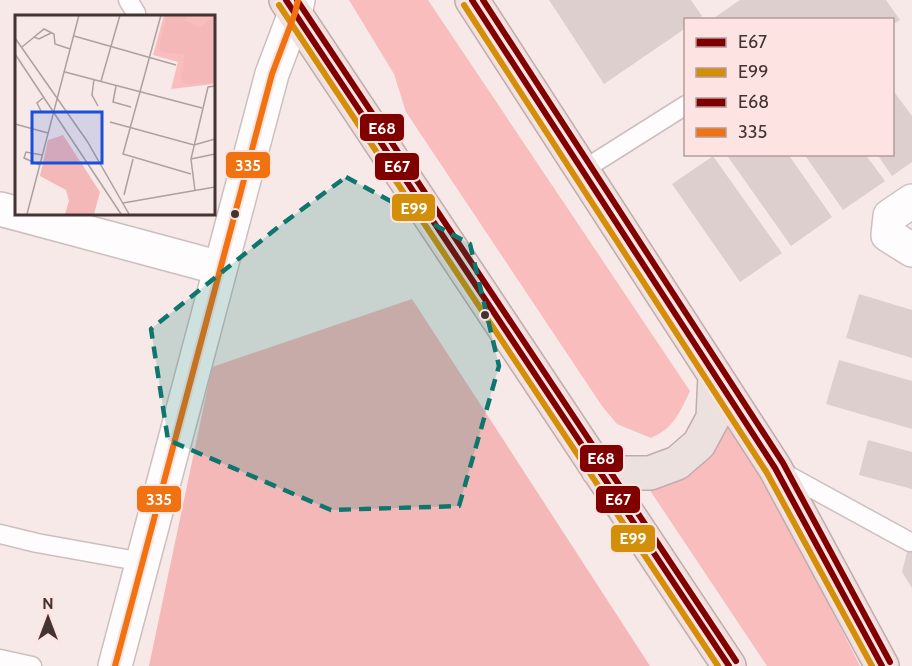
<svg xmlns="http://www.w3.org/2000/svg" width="912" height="666" font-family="Cabin,sans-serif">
<rect width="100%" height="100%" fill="#f7e9e8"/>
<!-- green -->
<path fill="#f9bdbe" d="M349,0H428L690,391C680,412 674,428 651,438L617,424L602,406L406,112L394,74Z
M718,384L860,666H767L647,486L680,473Z"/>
<!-- forest -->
<path fill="#f4b8b8" d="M412,299L650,666H149L212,367Z"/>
<!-- building -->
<path fill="#ddcfce" d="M549,0H691L702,16L697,20H686V28L604,84Z
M740,0H886L900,20L892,25V20H711Z
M892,89L912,116V162L892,176L877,154H892Z
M726,154H788L832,217L791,246Z
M804,154H865L885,181L843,210Z
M713,156L782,253L740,282L672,184Z
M859,294L912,310V358L846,338Z
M839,360L912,381V429L826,404Z
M868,440L912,452V489L859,475Z
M911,536H912V588L902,572Z"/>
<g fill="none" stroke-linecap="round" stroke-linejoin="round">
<!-- service casing -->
<g stroke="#cdbfbf" stroke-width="21">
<path id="service" d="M128,0L136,13
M583,170L686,105
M782,472L910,542
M0,534L37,543L143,562
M0,659L32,666"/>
</g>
<!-- minor casing -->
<g stroke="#cdbfbf" stroke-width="36">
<path id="minor" d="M912,201L890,216L888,235L912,250
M0,209L220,268"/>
</g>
<!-- secondary casing -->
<g stroke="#cdbfbf" stroke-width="36">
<path id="secondary" d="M115,666L272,74L295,13L298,0"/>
</g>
<!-- trunk casing -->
<g stroke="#c0acac" stroke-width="36">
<path id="trunk" d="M286,0L729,666
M472,0L775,468L882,666
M598,470L623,473H650L677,463L699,444L713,418L715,375"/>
</g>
<!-- service -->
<use href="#service" stroke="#fefcfc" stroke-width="18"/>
<!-- minor -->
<use href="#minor" stroke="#fefcfc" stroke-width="33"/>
<!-- secondary -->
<use href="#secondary" stroke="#fefcfc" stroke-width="33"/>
<!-- trunk -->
<use href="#trunk" stroke="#ede1e0" stroke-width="33"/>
<!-- bus-1 casing -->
<g stroke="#fde3e2" stroke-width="10">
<path id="bus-1" d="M286,0L729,666
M472,0L775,468L882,666"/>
</g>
<!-- bus-2 casing -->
<g stroke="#fde3e2" stroke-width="10">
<path id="bus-2" d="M279,5L718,666
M464,5L767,473L872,666"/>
</g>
<!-- bus-3 casing -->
<g stroke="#fde3e2" stroke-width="10">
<path id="bus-3" d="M297,0L736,661
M483,0L783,463L890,662"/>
</g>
<!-- bus-4 casing -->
<g stroke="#fde3e2" stroke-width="10">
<path id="bus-4" d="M115,666L272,74L295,13L298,0"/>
</g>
<!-- bus-1 -->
<use href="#bus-1" stroke="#800000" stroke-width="6"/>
<!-- bus-2 -->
<use href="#bus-2" stroke="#d38f0a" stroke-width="6"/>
<!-- bus-3 -->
<use href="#bus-3" stroke="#800000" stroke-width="6"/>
<!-- bus-4 -->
<use href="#bus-4" stroke="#f17210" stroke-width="6"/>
</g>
<!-- marked area -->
<path fill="#0f766e" fill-opacity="0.2" stroke="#0f766e" stroke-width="4.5" stroke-dasharray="12 8" stroke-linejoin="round" d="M346,177L470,244L499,366L459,506L331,510L168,440L151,329L282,224Z"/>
<!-- markers -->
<g fill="#433" stroke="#fde3e2" stroke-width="2">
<circle cx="235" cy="214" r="5"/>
<circle cx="485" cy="315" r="5"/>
</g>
<!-- overview -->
<g transform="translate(15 15)">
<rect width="200" height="200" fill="#f7e9e8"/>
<path d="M149,0H199V69L156,74L163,47L138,40Z" fill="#f9bdbe"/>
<path d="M152,0H173L169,5L185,13L199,0V68L169,69L166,64L170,40L147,37L144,32ZM48,120L85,177L79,199H50L54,186L51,175L25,161L33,125Z" fill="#f4b8b8"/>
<path fill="none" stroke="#afa0a0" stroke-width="1.5" d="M146,0L108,139L176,159M59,21L161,50M19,22L24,24L36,18M0,23L72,126L114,199M7,32L29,14L39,19L40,29L55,34M0,39L106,199M50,57L187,93M79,64L77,80L83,91M86,66L105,0M101,71L98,87L116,92M27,98L22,88L28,83M95,107L179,130L200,124M0,109L33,118M176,144L200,139M25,150L9,143L11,137L27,140M180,176L176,144L193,72L200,71M109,180L118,144M108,188L200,172M12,199L64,0"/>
<path fill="#1d4ed8" fill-opacity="0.15" stroke="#1d4ed8" stroke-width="3" d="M17,97H87V148H17Z"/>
<rect width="200" height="200" fill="none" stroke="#433" stroke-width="3"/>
</g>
<g stroke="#fde3e2" stroke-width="2">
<rect x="359" y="113" width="46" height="29" rx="6" fill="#800000"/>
<rect x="225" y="151" width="46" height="28" rx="6" fill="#f17210"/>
<rect x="374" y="152" width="46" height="29" rx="6" fill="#800000"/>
<rect x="391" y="193" width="45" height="29" rx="6" fill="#d38f0a"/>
<rect x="579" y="444" width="45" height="29" rx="6" fill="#800000"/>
<rect x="136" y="485" width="46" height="28" rx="6" fill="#f17210"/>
<rect x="595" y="485" width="46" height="29" rx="6" fill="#800000"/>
<rect x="610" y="524" width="46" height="29" rx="6" fill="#d38f0a"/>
</g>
<g font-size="16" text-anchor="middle" font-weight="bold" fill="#fff">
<text x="382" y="134">E68</text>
<text x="248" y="171">335</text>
<text x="397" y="172">E67</text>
<text x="414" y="214">E99</text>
<text x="601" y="464">E68</text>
<text x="159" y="505">335</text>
<text x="618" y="505">E67</text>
<text x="633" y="544">E99</text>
</g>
<!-- legend -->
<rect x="684" y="18" width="210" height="138" fill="#fde3e2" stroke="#b39d9c" stroke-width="1.5"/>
<rect x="696" y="38" width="30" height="9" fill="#800000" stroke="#b39d9c" stroke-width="1.5"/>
<text x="738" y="48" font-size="18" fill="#443333">E67</text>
<rect x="696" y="68" width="30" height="9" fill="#d38f0a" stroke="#b39d9c" stroke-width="1.5"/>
<text x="738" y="78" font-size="18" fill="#443333">E99</text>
<rect x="696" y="98" width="30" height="9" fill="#800000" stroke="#b39d9c" stroke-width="1.5"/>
<text x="738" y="108" font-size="18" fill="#443333">E68</text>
<rect x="696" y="128" width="30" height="9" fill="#f17210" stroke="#b39d9c" stroke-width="1.5"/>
<text x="738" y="138" font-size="18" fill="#443333">335</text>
<!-- north arrow -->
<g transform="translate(48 618)" stroke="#fde3e2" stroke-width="4.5" paint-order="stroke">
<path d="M0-4.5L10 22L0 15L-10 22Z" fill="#443333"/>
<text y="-9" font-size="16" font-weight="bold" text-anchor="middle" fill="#443333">N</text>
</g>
</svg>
